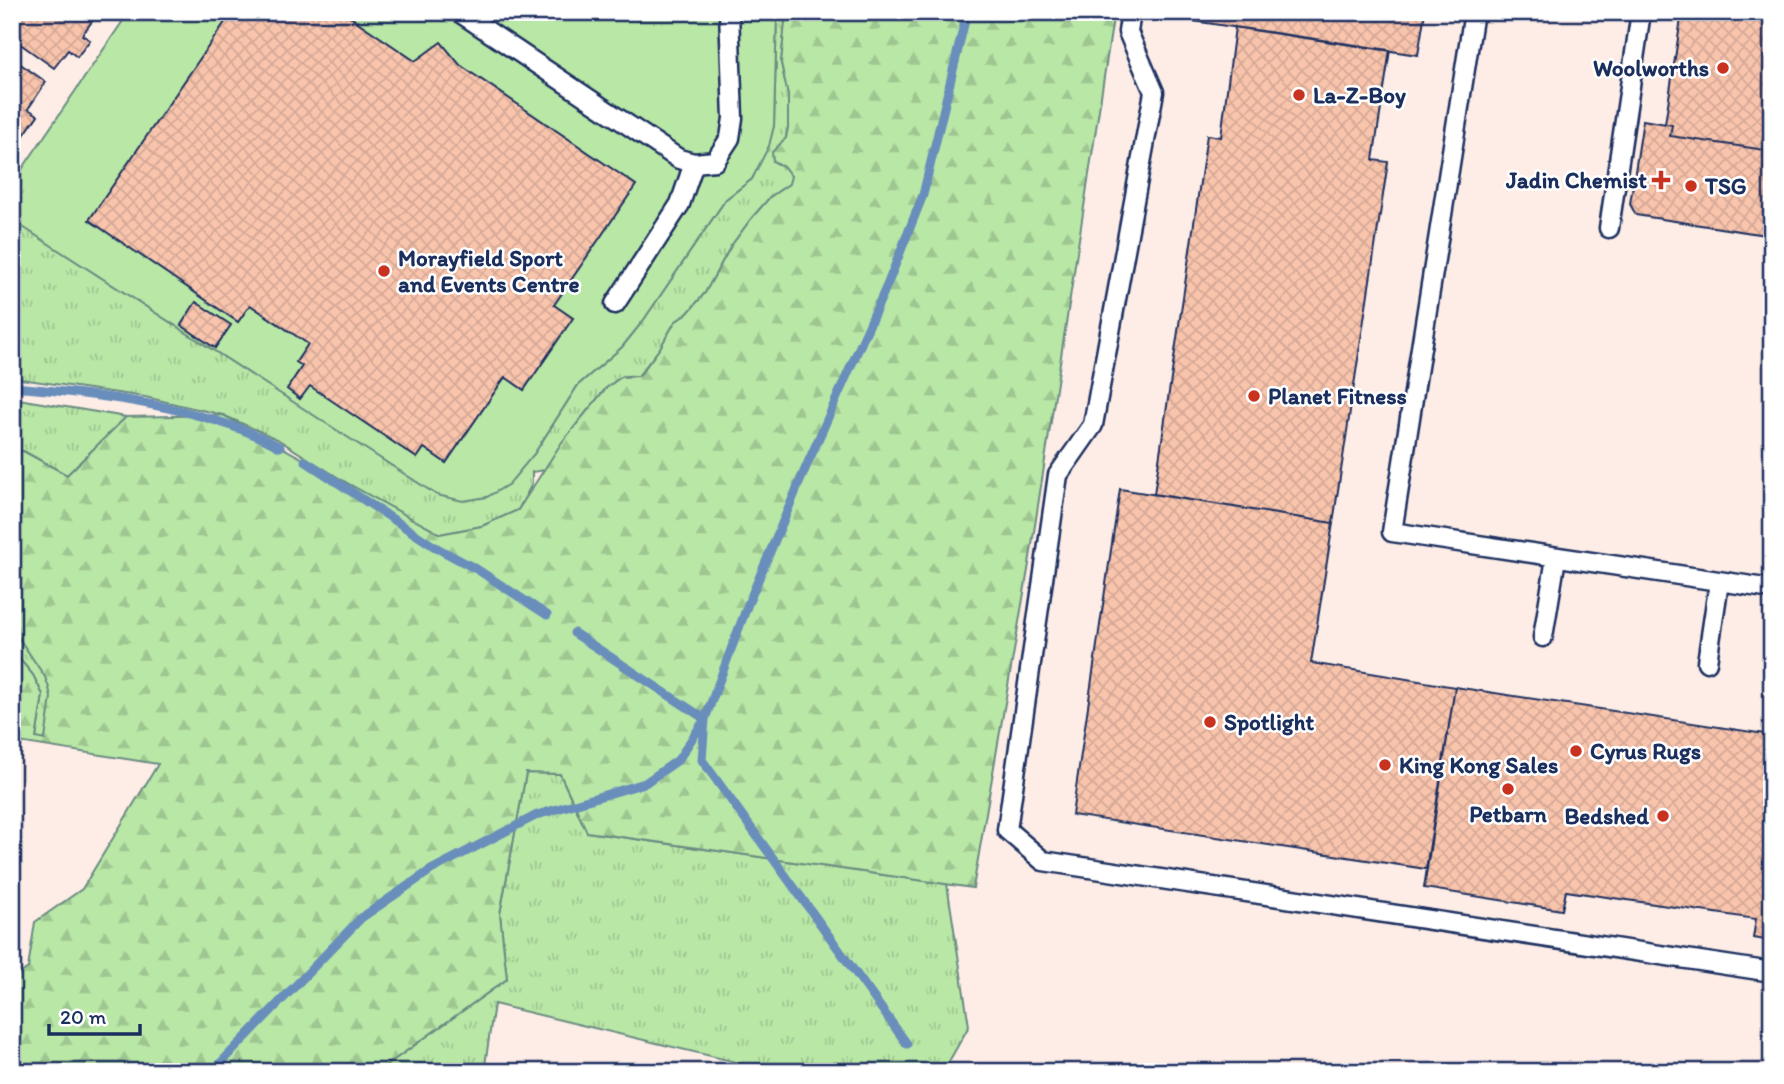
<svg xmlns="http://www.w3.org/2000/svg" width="1784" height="1084" font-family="Itim,sans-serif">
<defs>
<pattern id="grass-tufts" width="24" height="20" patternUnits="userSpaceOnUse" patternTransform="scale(1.75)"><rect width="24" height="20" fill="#b9e7a6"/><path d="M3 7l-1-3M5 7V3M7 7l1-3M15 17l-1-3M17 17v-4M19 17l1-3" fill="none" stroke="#9ec691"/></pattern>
<pattern id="forest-firs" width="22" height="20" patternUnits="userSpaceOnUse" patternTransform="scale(1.75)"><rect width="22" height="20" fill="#b9e7a6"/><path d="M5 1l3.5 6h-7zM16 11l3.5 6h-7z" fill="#9ec691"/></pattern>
<pattern id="building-cross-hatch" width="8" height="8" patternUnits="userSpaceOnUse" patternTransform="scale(1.75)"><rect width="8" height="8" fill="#f9c4ac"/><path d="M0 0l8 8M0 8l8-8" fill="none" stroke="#d5a996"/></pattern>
</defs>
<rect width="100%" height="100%" fill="#fdede6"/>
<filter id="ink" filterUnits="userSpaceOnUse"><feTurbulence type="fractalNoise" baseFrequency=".0143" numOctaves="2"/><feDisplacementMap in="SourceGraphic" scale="14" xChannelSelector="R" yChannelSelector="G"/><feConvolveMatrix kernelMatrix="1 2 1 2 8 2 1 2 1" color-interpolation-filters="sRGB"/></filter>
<g filter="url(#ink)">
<!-- grass -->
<path fill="url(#grass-tufts)" stroke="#6a8b82" stroke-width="2" d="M777,12H786L781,63L788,95V128L786,138L773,161L784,167L792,176L789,184L770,197L751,219L731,246L705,293L688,313L675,322L660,348L638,376C634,376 626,375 622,377C602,385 557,451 545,470L532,472V484L518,510L482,526L440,534L369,497L277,439L223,415L145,397L14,378L12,381V220L534,454L578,385L622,347L643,321L726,199L752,179L774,126Z
M12,398L126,417L67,475L24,451L12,453Z
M12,628C25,648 49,672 51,696C52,710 47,726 45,740L36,738L43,695L33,675L12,650Z
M526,773L560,774L587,832L947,884L969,1026L943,1072H777L494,1004L484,1072H377L507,979L500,914Z"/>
<!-- forest -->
<path fill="url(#forest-firs)" stroke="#6a8b82" stroke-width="2" d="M786,12H1114L1029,564L973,888L587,832L560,774L526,773L500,914L507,979L377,1072H12V979L28,968L35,922L82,889L158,764L12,741V650L33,675L43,695L36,738L45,740L51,697L49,688L45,677L12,628V453L23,451L67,475L126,417L223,415L440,534L482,526L518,510L562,442L606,388L621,377L639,376L660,348L675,322L688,313L705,293L731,246L751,219L770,197L789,184L791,176L784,167L773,161L772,152L786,138L788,128V95L781,63Z"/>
<!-- park -->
<path fill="#b9e7a6" stroke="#6a8b82" stroke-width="2" d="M129,12H777L774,126L769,146L752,179L726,199L643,321L622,347L578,385L534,454L509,484L487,497L463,501L437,495L12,220V184Z"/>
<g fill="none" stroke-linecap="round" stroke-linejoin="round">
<!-- stream -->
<path stroke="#698ebb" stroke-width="9" d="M13,387C98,394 204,406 280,447
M305,461L435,547L478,570L547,615
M907,1044L702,760L705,719L748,604L806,467L888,283L923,195L967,12
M212,1072L361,918L431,870L537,815L645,783L678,760L705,719L574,633"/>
</g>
<!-- building -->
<path fill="url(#building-cross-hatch)" stroke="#1b2f5e" stroke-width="2" d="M12,12H99L82,35L90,40L77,57L68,50L54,68L12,38Z
M232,12H343L415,61L441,42L460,65L636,185L554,305L573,318L524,390L505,377L446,463L424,448L417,458L310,386L300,399L287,389L302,366L296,362L308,344L250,305L238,322L89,220Z
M1181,12H1425L1418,55L1180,19Z
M1682,12H1772V151L1670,136L1672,125L1665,124Z
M1235,27L1390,50L1373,160L1388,162L1333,523L1154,494L1207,135L1221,137Z
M12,58L46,82L28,109L38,115L24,135L17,129L12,136Z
M1643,120L1672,125L1670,136L1772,151V236L1636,215L1630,204Z
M196,302L231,325L215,348L181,325Z
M1120,489L1333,523L1311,663L1455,687L1426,869L1072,815Z
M1455,687L1772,735V941L1753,938L1756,919L1566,891L1562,910L1424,888Z"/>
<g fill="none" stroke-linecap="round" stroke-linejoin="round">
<!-- lane casing -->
<g stroke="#1b2f5e" stroke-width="23">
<path id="lane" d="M459,12L679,159L694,163L715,161L730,138L733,118L729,12
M1131,12L1128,32L1154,92L1093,425L1058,475L1007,830L1043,861L1772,972
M1474,12L1392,532L1772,589
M1609,228L1641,12
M615,304L680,204L694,163
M1543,637L1556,558
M1707,662L1719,582"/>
</g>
<!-- lane -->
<use href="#lane" stroke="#fff" stroke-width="18"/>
</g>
</g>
<!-- markers -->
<g fill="#c8321e" stroke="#fff" stroke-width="2.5">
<circle cx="1723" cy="68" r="7"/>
<circle cx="1299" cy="95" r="7"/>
<path d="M1657.5 169.5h7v7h7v7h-7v7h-7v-7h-7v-7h7z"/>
<circle cx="1691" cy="186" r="7"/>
<circle cx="384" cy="271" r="7"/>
<circle cx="1254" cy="396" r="7"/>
<circle cx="1210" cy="722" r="7"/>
<circle cx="1576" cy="751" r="7"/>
<circle cx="1385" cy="765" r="7"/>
<circle cx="1508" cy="789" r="7"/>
<circle cx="1663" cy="816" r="7"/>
</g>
<g text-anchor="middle" stroke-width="5" stroke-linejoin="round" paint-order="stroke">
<!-- poi labels -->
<g font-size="23" font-weight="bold" fill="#1b2f5e" stroke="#fff" text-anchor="start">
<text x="1709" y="76" text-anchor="end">Woolworths</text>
<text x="1313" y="103">La-Z-Boy</text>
<text x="1647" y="188" text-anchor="end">Jadin Chemist</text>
<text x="1705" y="194">TSG</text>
<text x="398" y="266">Morayfield Sport<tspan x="398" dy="26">and Events Centre</tspan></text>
<text x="1268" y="404">Planet Fitness</text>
<text x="1224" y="730">Spotlight</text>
<text x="1590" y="759">Cyrus Rugs</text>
<text x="1399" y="773">King Kong Sales</text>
<text x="1508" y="822" text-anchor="middle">Petbarn</text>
<text x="1649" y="824" text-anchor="end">Bedshed</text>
</g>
</g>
<!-- margin -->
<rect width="1784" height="1084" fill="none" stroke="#fff" stroke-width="42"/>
<rect x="21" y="21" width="1742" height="1042" fill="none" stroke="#1b2f5e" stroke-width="2.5" filter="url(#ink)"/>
<!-- scale -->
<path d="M49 1024v10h91v-10" fill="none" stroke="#1b2f5e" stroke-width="3.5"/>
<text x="60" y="1024" font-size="21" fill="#1b2f5e" stroke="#ffffff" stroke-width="5" paint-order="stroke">20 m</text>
</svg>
